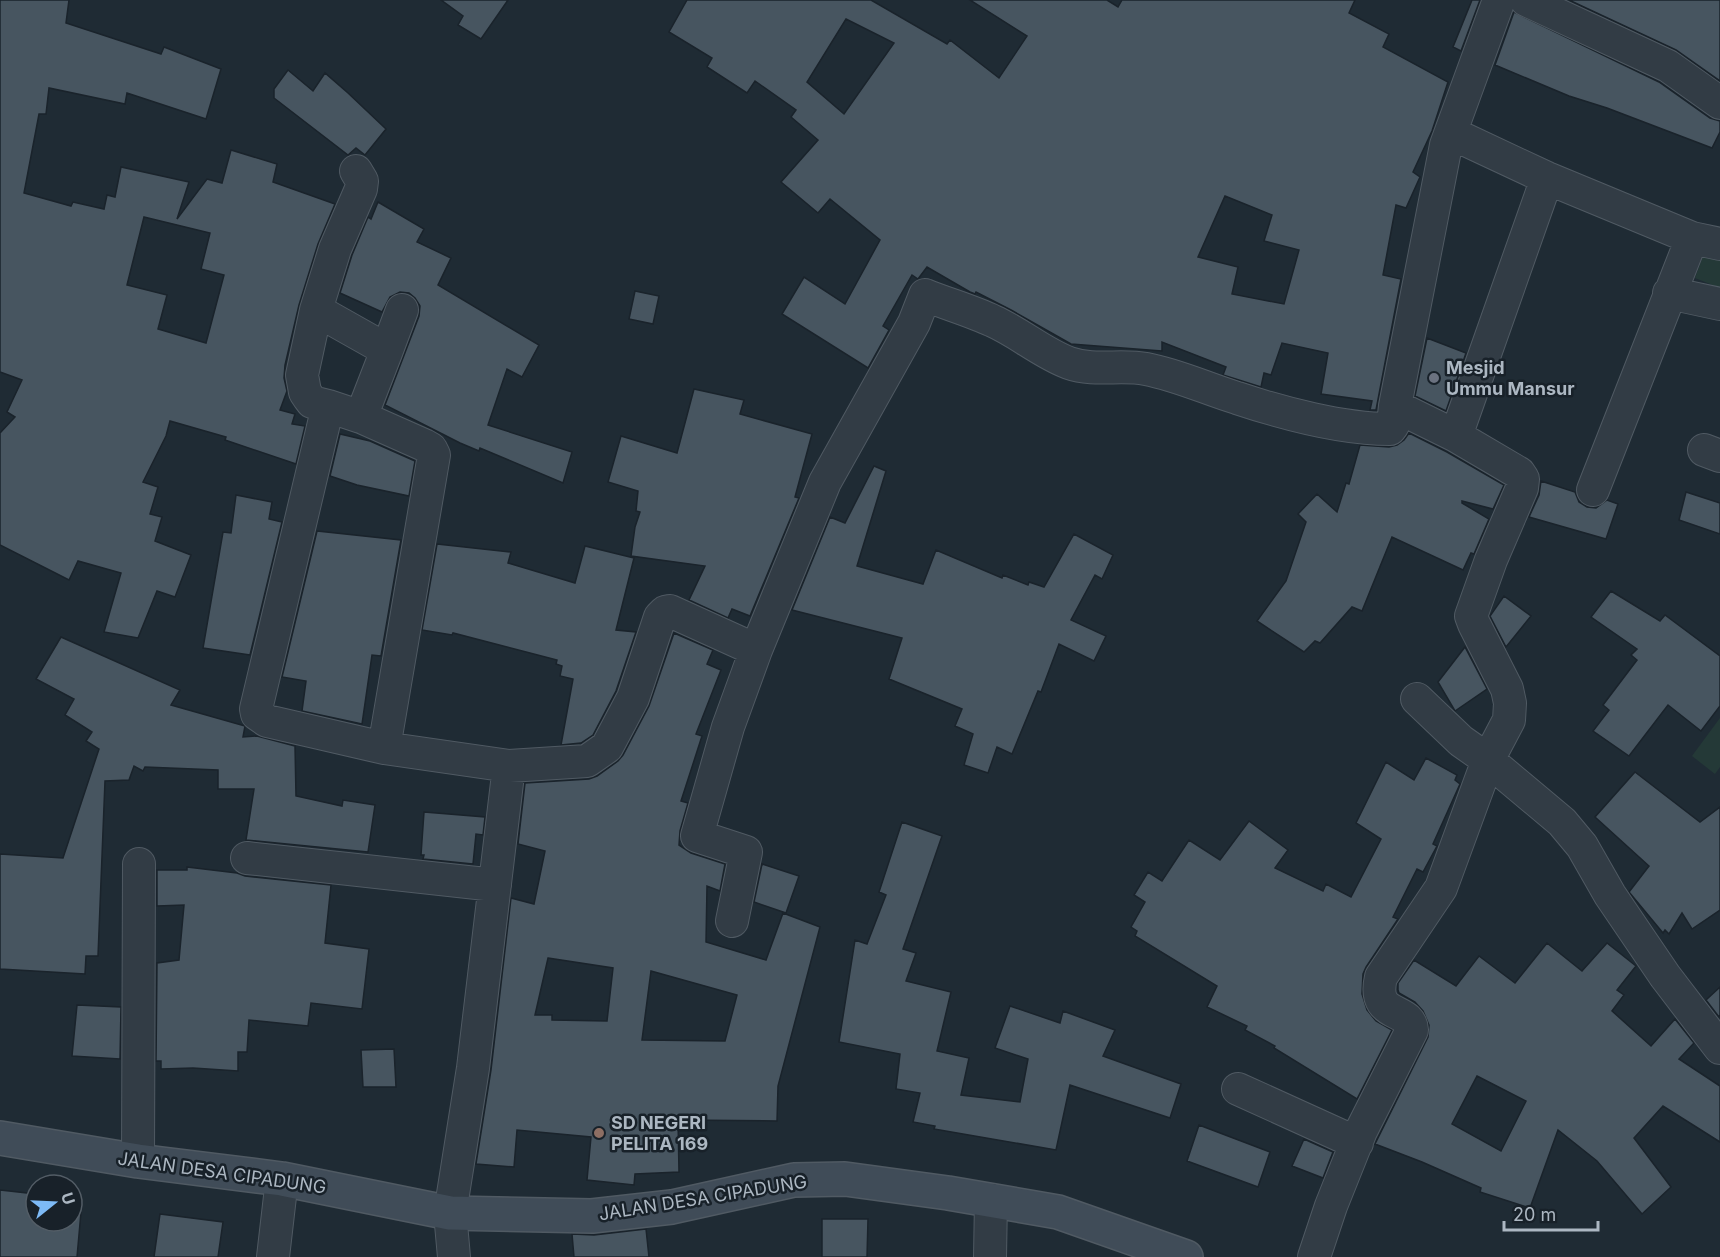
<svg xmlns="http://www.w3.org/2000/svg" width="1720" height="1257" font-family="Inter,sans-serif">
<rect width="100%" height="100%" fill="#1f2b34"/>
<!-- green -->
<path fill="#243937" d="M1706,248L1720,254V288L1695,278Z
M1720,718V767L1715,774L1692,756Z"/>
<!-- building -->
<path fill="#475560" stroke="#1a232b" stroke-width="1.5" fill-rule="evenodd" d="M0,0H69L66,23L161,54L164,47L221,69L206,119L127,93L125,104L49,88L46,114H39L24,193L71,206L73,202L104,209L107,195L115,197L121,167L189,182L177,219L207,179L222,183L231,150L277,164L273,182L335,204L318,244L299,305L285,365L284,378L287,391L280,410L295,414L292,424L305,426L296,464L225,440L226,437L170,421L166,436L143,482L158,487L150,514L162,517L155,541L191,555L175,597L157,591L138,638L104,632L121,573L78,561L69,580L0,545V433L15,417L7,412L22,380L0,372ZM144,217L210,233L201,269L224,275L206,343L158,329L167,295L127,285Z
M441,0H508L481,39L458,25L463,16Z
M687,0H871L947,44L950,40L999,78L1027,36L970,0H1107L1118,7L1122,0H1355L1349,13L1389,34L1383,47L1448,82L1432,131L1413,172L1420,177L1406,208L1396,205L1383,275L1401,279L1376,410H1370L1372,401L1321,394L1328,353L1282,343L1271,375L1264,373L1261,387L1223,375L1226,367L1162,342V351L1071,344L1011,310L976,292L975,294L970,292L927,267L918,279L912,275L883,326L889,330L868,368L782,314L804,277L845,304L880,240L830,199L818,213L781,182L818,140L791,117L796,110L755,81L747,93L707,67L712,58L669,32ZM846,19L894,43L844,114L807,82ZM1225,196L1272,215L1264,241L1299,250L1284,304L1232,294L1238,267L1198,257Z
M1472,0H1480L1461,51L1453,47Z
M1569,0H1720V81L1676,50Z
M1514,12L1659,82L1710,118L1720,121V132L1712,148L1607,108L1569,96L1495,65Z
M288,70L313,91L325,73L348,93L386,129L365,155L356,148L348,155L274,98V89Z
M378,202L424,229L417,242L451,258L438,285L539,345L522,377L507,369L488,425L572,452L563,483L480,448L479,451L460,443L385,405L419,316L420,306L415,298L409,293L400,292L390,297L382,312L340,293L352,255L368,217L371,219Z
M635,291L659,296L653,324L629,319Z
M1427,338L1466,353L1446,411L1415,396Z
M694,389L744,400L740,414L812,434L795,497L799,498L750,616L732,609L728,618L689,600L705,566L631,556L635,527L640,512L636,511L638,491L608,482L621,436L677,453Z
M1409,433L1447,452L1504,485L1493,509L1462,501V503L1489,519L1474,554L1471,553L1463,570L1392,537L1362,611L1352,607L1320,643L1315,641L1304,652L1257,621L1286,581L1306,522L1298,514L1317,494L1337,512L1346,483L1349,484L1360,445L1389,447L1397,445L1404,440Z
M340,434L370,441L415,461L409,496L357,485L330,476Z
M874,466L886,471L857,566L923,584L936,550L1002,578L1003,575L1028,585L1029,582L1044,587L1074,534L1113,555L1102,579L1095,575L1071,620L1106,636L1094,661L1059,644L1041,692L1038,691L1012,754L997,747L988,773L964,765L973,734L955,726L962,709L889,679L902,638L792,610L830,517L845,523Z
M1541,481L1575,492L1579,502L1587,507L1596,508L1607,500L1618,504L1606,539L1529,517L1539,495Z
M1686,492L1720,503V534L1679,520Z
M236,495L272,502L269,519L282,522L250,655L203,648L223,532L231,533Z
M317,531L401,540L381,656L372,655L362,724L302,711L306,681L282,677Z
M437,544L511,552L508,563L575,583L585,546L634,558L616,630L636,632L616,691L593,735L581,743L561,745L573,679L560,676L562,666L556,664L557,660L453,633L452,635L422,630Z
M1611,591L1660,621L1665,615L1720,656V706L1701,731L1668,705L1629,756L1593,731L1609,710L1603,705L1637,660L1631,655L1637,649L1591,617Z
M1504,596L1531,616L1506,647L1490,616Z
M674,633L713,650L707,664L721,670L696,734L702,736L681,801L688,803L680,831L679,845L691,853L725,864L720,891L707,886L706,942L766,960L783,913L820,927L778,1086L777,1121L678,1120L679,1172L635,1174L634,1185L587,1180L591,1137L517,1130L514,1167L476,1164L491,1070L511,898L534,904L545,851L518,844L525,783L589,779L597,776L618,761L623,755L649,706ZM548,958L613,968L607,1021L552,1020V1015H535ZM651,971L737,995L725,1041L642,1040Z
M61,637L180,690L171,705L245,726L243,737L257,736L295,746L296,796L342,806L343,800L375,805L368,852L246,840L254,789H218V770L145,767L143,771L134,766L129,780L105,781L98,956H86L85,974L0,969V854L63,858L99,749L86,741L92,732L65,715L74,699L36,679Z
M1465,647L1487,689L1455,711L1438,682Z
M1426,758L1457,775L1455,780L1460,784L1433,844L1437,846L1423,872L1417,869L1393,917L1398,919L1366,967L1363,974L1362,994L1367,1010L1376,1021L1392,1030L1357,1099L1274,1048L1275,1046L1245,1030L1247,1026L1207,1007L1217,986L1135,936L1137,931L1131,927L1145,902L1134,895L1148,872L1162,881L1189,840L1220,860L1249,821L1288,850L1275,868L1323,891L1326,884L1351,897L1381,839L1356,823L1386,762L1414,780Z
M1635,772L1700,822L1720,807V910L1692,929L1682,913L1669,934L1665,930L1663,933L1629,892L1649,866L1595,817Z
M424,812L485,817L483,835L476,834L473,864L423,859L424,855H421Z
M902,822L942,836L903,949L916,953L906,981L951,992L937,1051L969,1058L961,1095L1020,1102L1028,1059L995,1048L1010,1006L1060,1023L1063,1011L1115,1030L1103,1056L1181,1084L1170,1118L1070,1085L1056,1150L934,1129L935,1126L913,1122L920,1093L896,1089L900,1054L839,1042L855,940L867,944L886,895L879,892Z
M762,864L799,876L786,913L754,902Z
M187,867L237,873L245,876L331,885L325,943L369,949L362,1009L311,1003L308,1026L249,1020L247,1052H238V1071L193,1068L161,1069V1061H156L157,963L179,960L184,905L157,906V870H187Z
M1547,943L1582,971L1607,943L1636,966L1617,990L1624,995L1612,1011L1651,1046L1675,1019L1694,1043L1679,1059L1720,1086V1142L1663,1106L1634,1138L1671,1187L1642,1214L1597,1161L1558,1130L1530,1208L1480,1192L1481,1188L1422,1162L1375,1144L1428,1037L1429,1025L1423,1011L1415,1002L1399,993L1398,990V983L1414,960L1456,986L1479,956L1515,983ZM1477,1076L1526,1101L1501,1151L1452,1124Z
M1720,987V1015L1719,1017L1706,1000Z
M77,1005L121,1007L120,1059L72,1056Z
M394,1049L396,1087H363L361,1050Z
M1199,1125L1270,1152L1258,1187L1187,1161Z
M1304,1139L1333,1152L1323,1178L1292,1166Z
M0,1190L36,1194V1221H72V1200L82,1201L77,1257H0Z
M160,1214L223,1222L218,1257H154Z
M822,1219H868L867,1257H822Z
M646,1229L649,1257H574L572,1234L594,1235Z"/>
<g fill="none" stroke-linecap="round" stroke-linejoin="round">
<!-- street casing -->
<g stroke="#505a63" stroke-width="34">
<path id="street" d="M1526,0L1668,66L1720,103
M1451,133L1547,178L1692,238L1720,244
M356,171L362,181L361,189L335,249L316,310L302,375L305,392L309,398L312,402L328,406L256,709L257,714L267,721L384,748L509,766L473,1068L450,1213L454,1257
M1669,293L1720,304
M316,310L387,350L402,310
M328,406L361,417L424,445L431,449L434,455L384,748
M361,417L387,350
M1456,436L1547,178
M1704,450L1720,456
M1593,490L1692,238
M1417,699L1461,741L1488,760L1562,822L1582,846L1610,895L1665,976L1720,1048
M509,766L587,761L607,747L633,698L660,617L665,612L670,611L681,616L756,650
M247,858L495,885
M732,921L746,852L697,836L728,727L756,650L825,482L914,323L925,295C947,304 972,311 993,321C1020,333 1042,353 1069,363C1095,372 1120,364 1146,369C1178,375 1207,389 1237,398C1282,413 1343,429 1390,429L1393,425L1395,406L1446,145L1499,0
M1238,1089L1357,1143
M138,1161L139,864
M273,1257L282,1179
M990,1257L991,1200
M1314,1257L1331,1206L1361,1131L1412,1030C1411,1006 1371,1020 1381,977L1441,888L1488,760L1509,720L1510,703L1507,689L1474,624L1471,616L1491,560L1522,488L1523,479L1519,473L1456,436L1395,406"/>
</g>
<!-- secondary casing -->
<g stroke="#505a63" stroke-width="36">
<path id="secondary" d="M0,1138L138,1161L282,1179L450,1213L592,1216L672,1207L794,1180L845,1179L948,1193L1058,1212L1186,1257"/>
</g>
<!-- street -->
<use href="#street" stroke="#323c45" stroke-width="32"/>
<!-- secondary -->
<use href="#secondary" stroke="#404c58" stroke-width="33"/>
</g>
<!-- markers -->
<circle fill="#6b7280" stroke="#182129" stroke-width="2" cx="1434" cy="378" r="6"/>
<circle fill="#8d6e63" stroke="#182129" stroke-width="2" cx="599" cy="1133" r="6"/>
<g text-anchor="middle" stroke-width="5" stroke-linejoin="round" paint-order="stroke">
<!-- poi labels -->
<g font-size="18" font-weight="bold" fill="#acb7c2" stroke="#182129" text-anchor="start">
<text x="1446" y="374">Mesjid<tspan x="1446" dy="21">Ummu Mansur</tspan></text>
<text x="611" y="1129">SD NEGERI<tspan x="611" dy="21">PELITA 169</tspan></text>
</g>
<!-- street labels -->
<g font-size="18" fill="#acb7c2" stroke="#182129">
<text transform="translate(222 1173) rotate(8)" y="6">JALAN DESA CIPADUNG</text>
<text transform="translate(703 1198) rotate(-9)" y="6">JALAN DESA CIPADUNG</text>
</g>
</g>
<!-- north arrow -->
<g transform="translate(54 1203) rotate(72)"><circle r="28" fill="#182129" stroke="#535d66" stroke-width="1.5"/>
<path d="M0-4.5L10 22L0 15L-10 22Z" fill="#7dbaf6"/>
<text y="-9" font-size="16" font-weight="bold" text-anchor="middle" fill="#acb7c2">U</text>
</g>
<!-- scale -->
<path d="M1504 1221v9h94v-9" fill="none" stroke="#acb7c2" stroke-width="3"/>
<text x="1513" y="1221" font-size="18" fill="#acb7c2" stroke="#182129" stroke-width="4.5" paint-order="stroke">20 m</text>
</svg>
